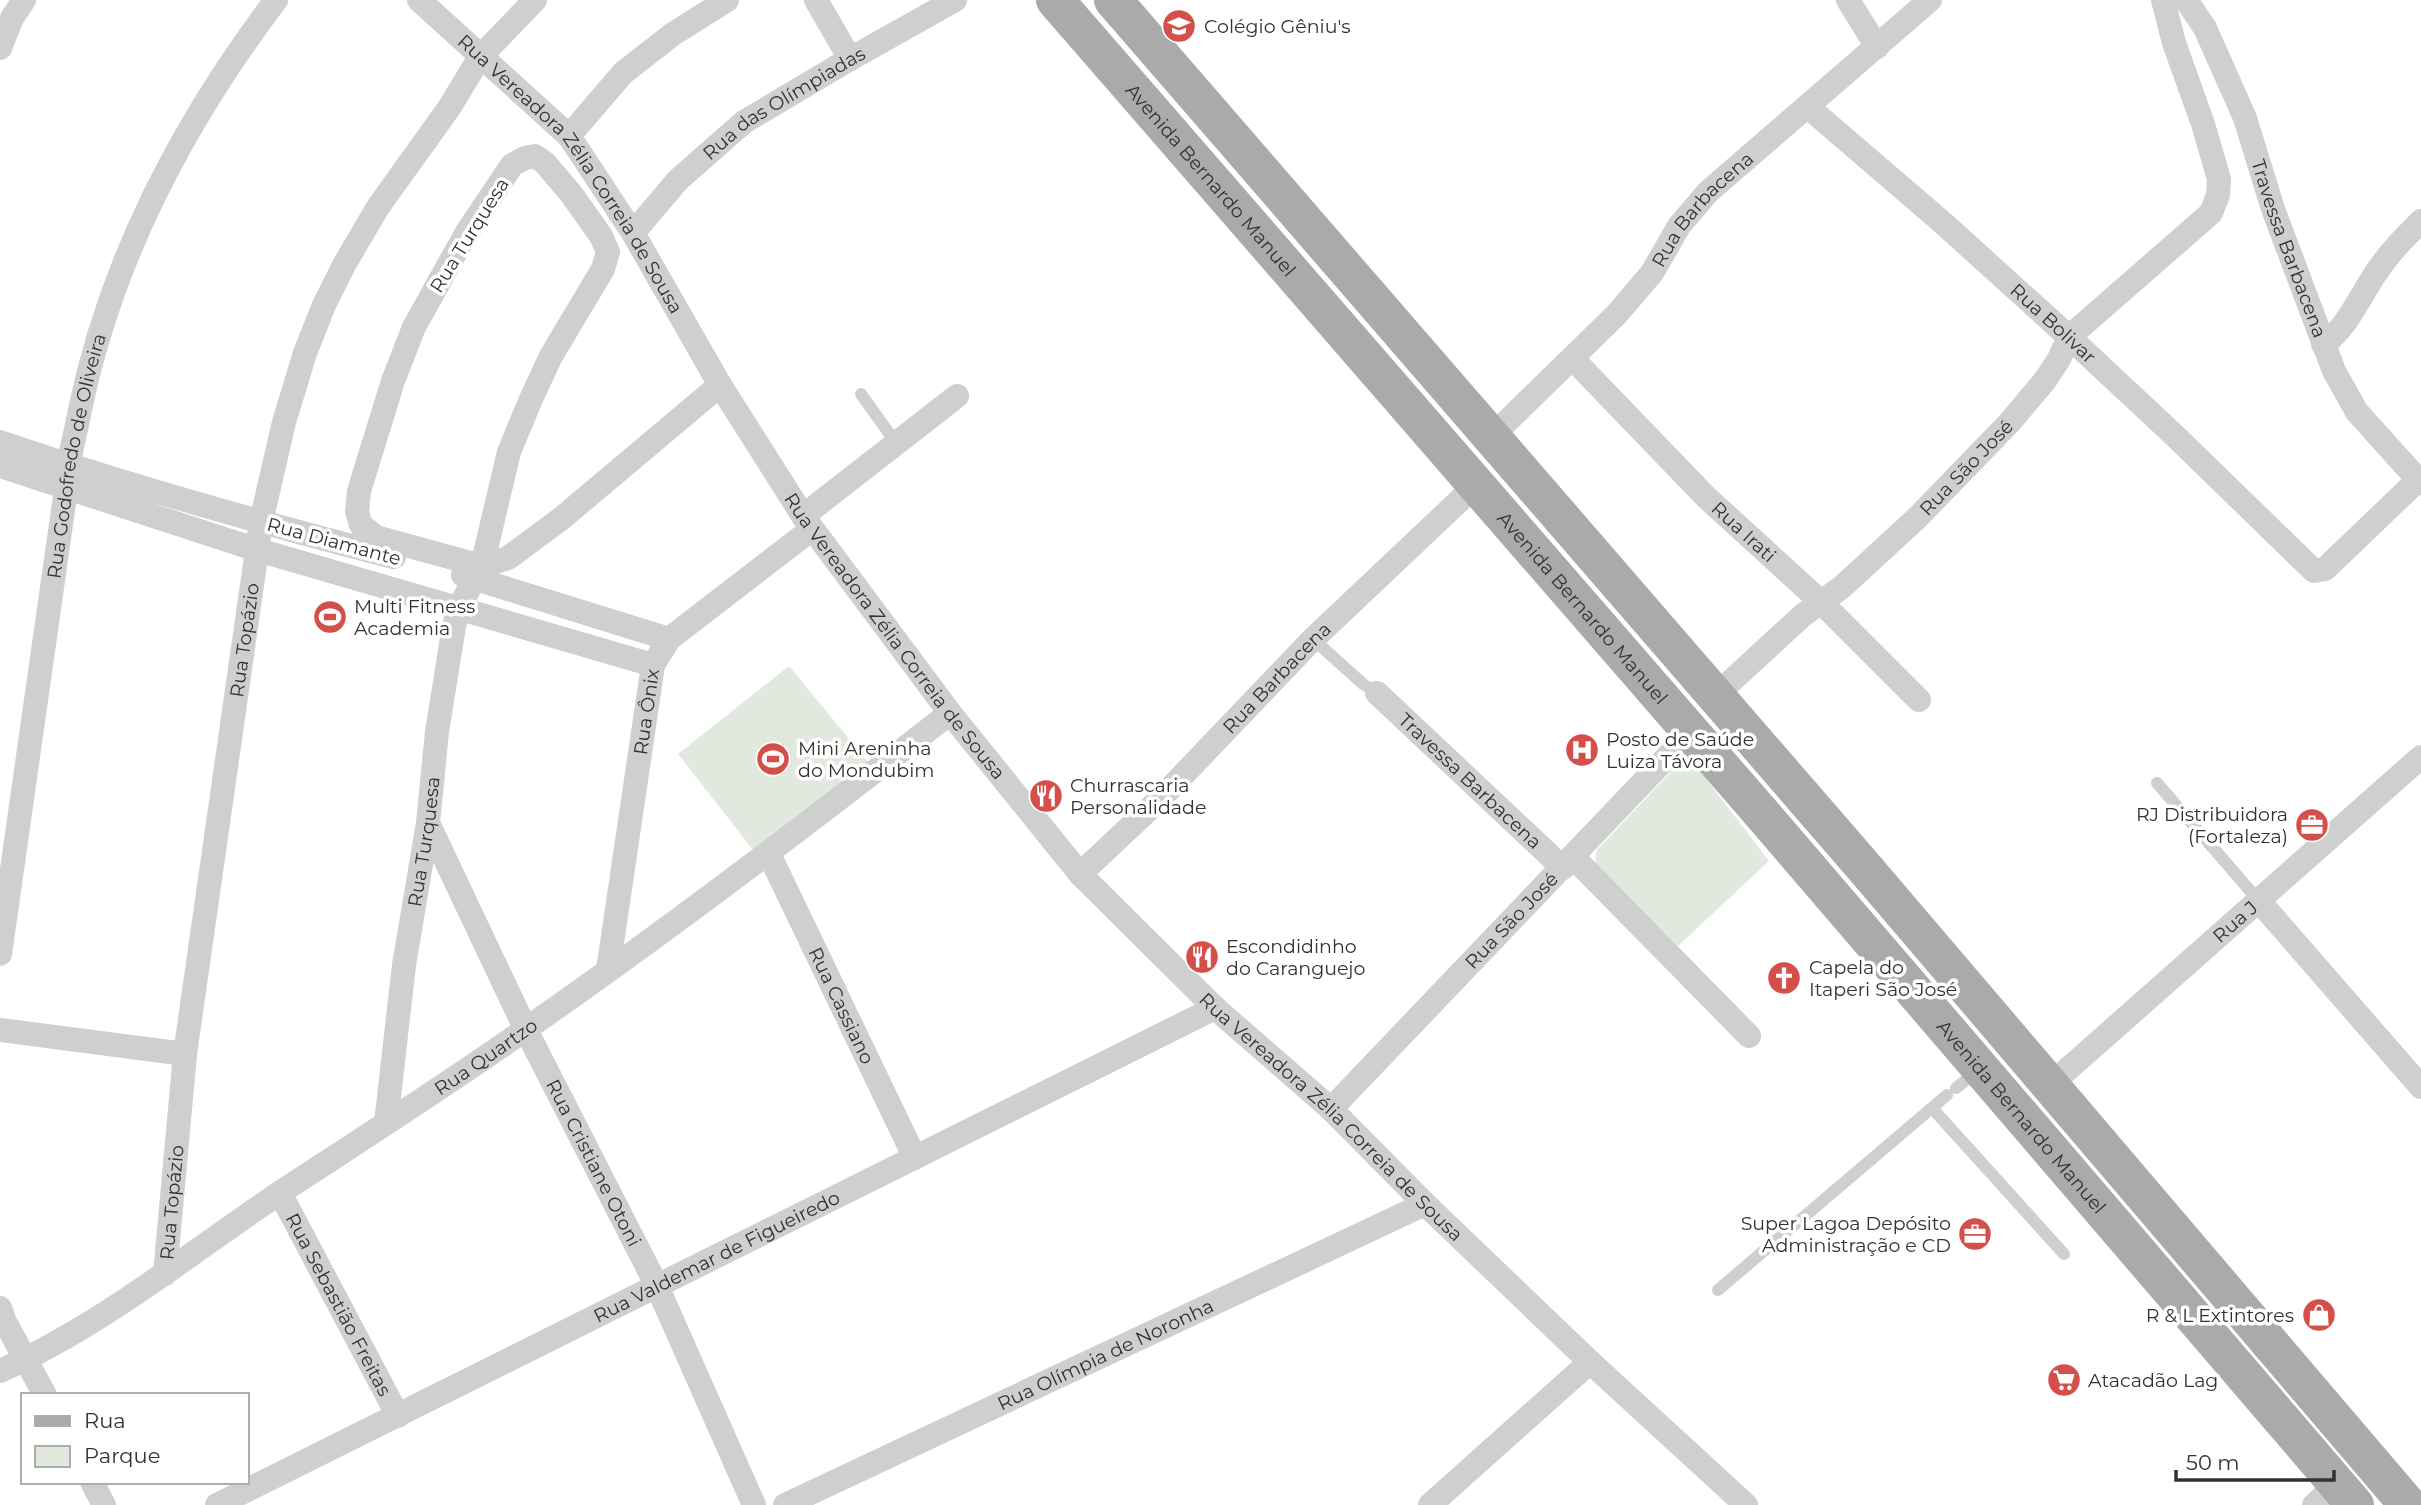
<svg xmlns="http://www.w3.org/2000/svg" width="2421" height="1505" font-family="Montserrat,sans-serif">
<rect width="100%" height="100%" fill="#fff"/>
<!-- green -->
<path fill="#e1e8dd" d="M789,666L869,763L754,851L678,754Z
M1685,757L1691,759L1769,861L1678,946L1595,865L1596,851Z"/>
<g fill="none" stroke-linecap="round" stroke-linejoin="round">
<!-- service -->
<path stroke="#cfcfcf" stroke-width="12" d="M861,394L896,443
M1313,639L1363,684L1377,693
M2157,783L2259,901
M1956,1088L1976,1072
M1932,1108L2064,1254
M1718,1290L1947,1095"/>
<!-- minor -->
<g stroke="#cfcfcf" stroke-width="24">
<path id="s1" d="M419,0L569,136L633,233L720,385L803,516L950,713L1080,874L1215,1008L1331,1109L1425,1204L1590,1362L1746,1505"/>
<path d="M816,0L850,59"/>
<path d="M1848,0L1877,47"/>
<path id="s2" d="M2186,0L2205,28L2245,118L2273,209L2334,371L2357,412L2421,483"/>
<path d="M0,48L12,18L24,0"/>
<path id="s3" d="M1808,107L1943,223L2069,337L2173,434L2314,571L2325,569L2418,480"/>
<path d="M569,136L623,73L673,34L727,0"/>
<path id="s4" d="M633,233L678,180L744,122L850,59L955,0"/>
<path d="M2323,344C2346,331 2362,292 2378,270C2390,252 2405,237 2421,221"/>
<path id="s5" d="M1573,359L1706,497L1821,602L1919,700"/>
<path id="s6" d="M1491,437L1616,315L1652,273L1679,226L1708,192L1930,0"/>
<path d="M0,442C130,486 261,523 394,557"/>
<path d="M0,466L258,550L653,665"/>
<path d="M803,516L957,396"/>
<path d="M463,575L669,639"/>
<path id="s7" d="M1377,693L1563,868"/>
<path id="s8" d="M1715,696L1803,615L1842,587L1917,518L2010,422L2046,379L2059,359L2069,337L2211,213L2218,195L2219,179L2203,124L2174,43L2163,0"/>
<path id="s9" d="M428,823L526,1030L657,1286L754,1505"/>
<path id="s10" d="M769,854L915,1158"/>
<path d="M1573,857L1749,1036"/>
<path id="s11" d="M1080,874L1160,799L1312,640L1476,485"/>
<path d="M2259,901L2421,1087"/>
<path id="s12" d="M0,954L66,489C67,462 75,437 80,410C111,259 183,123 276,0"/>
<path id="s13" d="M608,970L653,665L669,639L812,529"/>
<path d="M0,1030L185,1054"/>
<path id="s14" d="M2050,1085L2421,757"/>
<path id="s15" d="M1331,1109L1691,732"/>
<path id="s16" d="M386,1123L404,965L428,823L437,732L454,626L459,607L482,566L509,452L531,399L551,356L603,269L608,252L601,236L572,195L545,163L535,156L525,158L512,165L467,232L414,327L393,381L359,491L357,512L361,525L376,537L482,566L508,558L562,518L720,385"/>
<path id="s17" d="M280,1193L398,1416"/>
<path id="s18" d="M165,1274L185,1054L261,522L284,422L305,353L324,305L344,265L378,207L449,108L480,57L535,0"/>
<path d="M0,1308L5,1322L45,1395"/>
<path id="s19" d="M0,1371C103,1325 191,1252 284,1190C365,1137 447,1085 526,1029C671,928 811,821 950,713"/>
<path d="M92,1482L104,1505"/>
<path id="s20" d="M217,1505L1215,1008"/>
<path id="s21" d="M785,1505L1425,1204"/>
<path d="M1430,1505L1590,1362"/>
<path d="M2314,1505L2337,1484"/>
</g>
<!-- primary -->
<g stroke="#aaa" stroke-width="38">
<path id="s22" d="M1055,0L1763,815L2355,1505"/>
<path d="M1113,0L1863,866L2408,1505"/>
</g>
</g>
<!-- icons -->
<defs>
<g id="school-disc" transform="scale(1.75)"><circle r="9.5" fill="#d44f4a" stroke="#fff"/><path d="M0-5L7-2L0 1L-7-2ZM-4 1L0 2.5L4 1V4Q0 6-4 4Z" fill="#fff"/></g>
<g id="stadium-disc" transform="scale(1.75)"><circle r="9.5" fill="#d44f4a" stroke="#fff"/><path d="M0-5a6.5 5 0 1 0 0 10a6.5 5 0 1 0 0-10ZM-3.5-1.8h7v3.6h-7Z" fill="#fff"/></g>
<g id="hospital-disc" transform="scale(1.75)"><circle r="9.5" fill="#d44f4a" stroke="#fff"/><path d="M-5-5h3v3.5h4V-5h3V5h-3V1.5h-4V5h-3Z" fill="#fff"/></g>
<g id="restaurant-disc" transform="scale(1.75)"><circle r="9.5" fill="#d44f4a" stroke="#fff"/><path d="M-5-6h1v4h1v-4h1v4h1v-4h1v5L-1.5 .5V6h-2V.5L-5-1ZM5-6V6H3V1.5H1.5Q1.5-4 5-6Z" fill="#fff"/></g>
<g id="office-disc" transform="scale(1.75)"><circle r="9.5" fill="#d44f4a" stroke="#fff"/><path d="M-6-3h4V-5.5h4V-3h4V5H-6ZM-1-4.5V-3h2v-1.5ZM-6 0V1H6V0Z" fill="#fff"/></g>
<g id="church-disc" transform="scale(1.75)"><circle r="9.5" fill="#d44f4a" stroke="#fff"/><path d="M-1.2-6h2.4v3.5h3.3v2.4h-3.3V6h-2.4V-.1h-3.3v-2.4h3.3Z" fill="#fff"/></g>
<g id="shop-disc" transform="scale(1.75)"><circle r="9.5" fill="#d44f4a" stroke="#fff"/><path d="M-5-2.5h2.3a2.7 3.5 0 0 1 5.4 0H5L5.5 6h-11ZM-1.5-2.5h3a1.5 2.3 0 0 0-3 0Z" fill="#fff"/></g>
<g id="supermarket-disc" transform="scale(1.75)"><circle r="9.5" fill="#d44f4a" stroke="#fff"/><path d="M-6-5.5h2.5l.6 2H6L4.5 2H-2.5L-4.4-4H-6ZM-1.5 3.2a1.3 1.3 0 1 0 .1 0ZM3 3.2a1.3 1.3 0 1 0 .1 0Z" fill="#fff"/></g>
</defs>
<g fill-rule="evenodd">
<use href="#school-disc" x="1179" y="26"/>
<use href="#stadium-disc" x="330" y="617"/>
<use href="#hospital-disc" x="1582" y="750"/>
<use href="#stadium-disc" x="773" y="759"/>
<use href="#restaurant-disc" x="1046" y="796"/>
<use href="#office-disc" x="2312" y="825"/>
<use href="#restaurant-disc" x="1202" y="957"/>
<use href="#church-disc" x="1784" y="978"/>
<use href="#office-disc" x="1975" y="1234"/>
<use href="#shop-disc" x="2319" y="1315"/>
<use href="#supermarket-disc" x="2064" y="1380"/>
</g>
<g text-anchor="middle" stroke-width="7" stroke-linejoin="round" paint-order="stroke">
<!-- poi labels -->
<g font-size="19" fill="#323232" stroke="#fff" text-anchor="start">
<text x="1204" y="33">Colégio Gêniu's</text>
<text x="354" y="613">Multi Fitness<tspan x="354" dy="22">Academia</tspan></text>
<text x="1606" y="746">Posto de Saúde<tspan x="1606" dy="22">Luiza Távora</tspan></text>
<text x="798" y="755">Mini Areninha<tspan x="798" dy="22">do Mondubim</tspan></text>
<text x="1070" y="792">Churrascaria<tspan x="1070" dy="22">Personalidade</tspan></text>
<text x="2288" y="821" text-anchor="end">RJ Distribuidora<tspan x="2288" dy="22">(Fortaleza)</tspan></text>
<text x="1226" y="953">Escondidinho<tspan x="1226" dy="22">do Caranguejo</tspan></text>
<text x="1809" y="974">Capela do<tspan x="1809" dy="22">Itaperi São José</tspan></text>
<text x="1951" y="1230" text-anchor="end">Super Lagoa Depósito<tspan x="1951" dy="22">Administração e CD</tspan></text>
<text x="2294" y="1322" text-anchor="end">R &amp; L Extintores</text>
<text x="2088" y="1387">Atacadão Lag</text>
</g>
<!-- street labels -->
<g font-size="19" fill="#323232" stroke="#fff">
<text dy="7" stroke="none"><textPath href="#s4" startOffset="201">Rua das Olímpiadas</textPath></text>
<text dy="7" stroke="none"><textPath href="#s1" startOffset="233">Rua Vereadora Zélia Correia de Sousa</textPath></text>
<text dy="7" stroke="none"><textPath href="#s22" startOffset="238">Avenida Bernardo Manuel</textPath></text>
<text dy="7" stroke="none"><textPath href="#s6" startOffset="312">Rua Barbacena</textPath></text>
<text transform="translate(469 235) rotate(-58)" y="7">Rua Turquesa</text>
<text dy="7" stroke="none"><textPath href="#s2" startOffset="270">Travessa Barbacena</textPath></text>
<text dy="7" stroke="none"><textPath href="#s3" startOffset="327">Rua Bolivar</textPath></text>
<text dy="7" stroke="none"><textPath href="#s12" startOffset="504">Rua Godofredo de Oliveira</textPath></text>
<text dy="7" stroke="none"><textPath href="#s8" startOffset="340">Rua São José</textPath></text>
<text dy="7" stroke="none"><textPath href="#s5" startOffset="243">Rua Irati</textPath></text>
<text transform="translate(334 541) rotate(15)" y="7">Rua Diamante</text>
<text dy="7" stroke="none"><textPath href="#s22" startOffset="805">Avenida Bernardo Manuel</textPath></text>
<text dy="7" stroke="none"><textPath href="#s1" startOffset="800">Rua Vereadora Zélia Correia de Sousa</textPath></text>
<text dy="7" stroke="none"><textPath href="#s18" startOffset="639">Rua Topázio</textPath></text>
<text dy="7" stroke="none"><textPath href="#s11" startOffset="278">Rua Barbacena</textPath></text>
<text dy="7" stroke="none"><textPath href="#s13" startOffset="261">Rua Ônix</textPath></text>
<text dy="7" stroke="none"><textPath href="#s7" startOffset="128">Travessa Barbacena</textPath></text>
<text dy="7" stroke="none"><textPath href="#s16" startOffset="284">Rua Turquesa</textPath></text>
<text dy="7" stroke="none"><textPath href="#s15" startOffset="261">Rua São José</textPath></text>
<text dy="7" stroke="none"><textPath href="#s14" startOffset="247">Rua J</textPath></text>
<text dy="7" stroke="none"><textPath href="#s10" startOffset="168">Rua Cassiano</textPath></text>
<text dy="7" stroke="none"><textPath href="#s19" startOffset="579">Rua Quartzo</textPath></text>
<text dy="7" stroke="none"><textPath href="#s1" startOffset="1451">Rua Vereadora Zélia Correia de Sousa</textPath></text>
<text dy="7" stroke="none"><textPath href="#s22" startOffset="1477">Avenida Bernardo Manuel</textPath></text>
<text dy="7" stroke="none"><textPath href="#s9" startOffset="378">Rua Cristiane Otoni</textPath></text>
<text dy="7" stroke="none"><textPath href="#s18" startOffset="72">Rua Topázio</textPath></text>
<text dy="7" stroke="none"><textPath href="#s20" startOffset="558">Rua Valdemar de Figueiredo</textPath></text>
<text dy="7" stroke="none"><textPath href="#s17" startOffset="126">Rua Sebastião Freitas</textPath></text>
<text dy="7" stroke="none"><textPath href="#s21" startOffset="354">Rua Olímpia de Noronha</textPath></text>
</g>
</g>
<!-- legend -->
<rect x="21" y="1393" width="228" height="91" fill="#ffffff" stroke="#adadad" stroke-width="2"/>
<rect x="35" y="1416" width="35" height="10" fill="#aaaaaa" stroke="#adadad" stroke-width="2"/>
<text x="84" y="1428" font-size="21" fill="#323232">Rua</text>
<rect x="35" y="1446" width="35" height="21" fill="#e1e8dd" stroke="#adadad" stroke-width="2"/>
<text x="84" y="1463" font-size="21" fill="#323232">Parque</text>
<!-- scale -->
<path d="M2176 1470v10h158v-10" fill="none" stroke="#323232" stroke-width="3.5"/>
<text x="2186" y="1470" font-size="21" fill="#323232" stroke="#ffffff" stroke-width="5" paint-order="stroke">50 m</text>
</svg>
